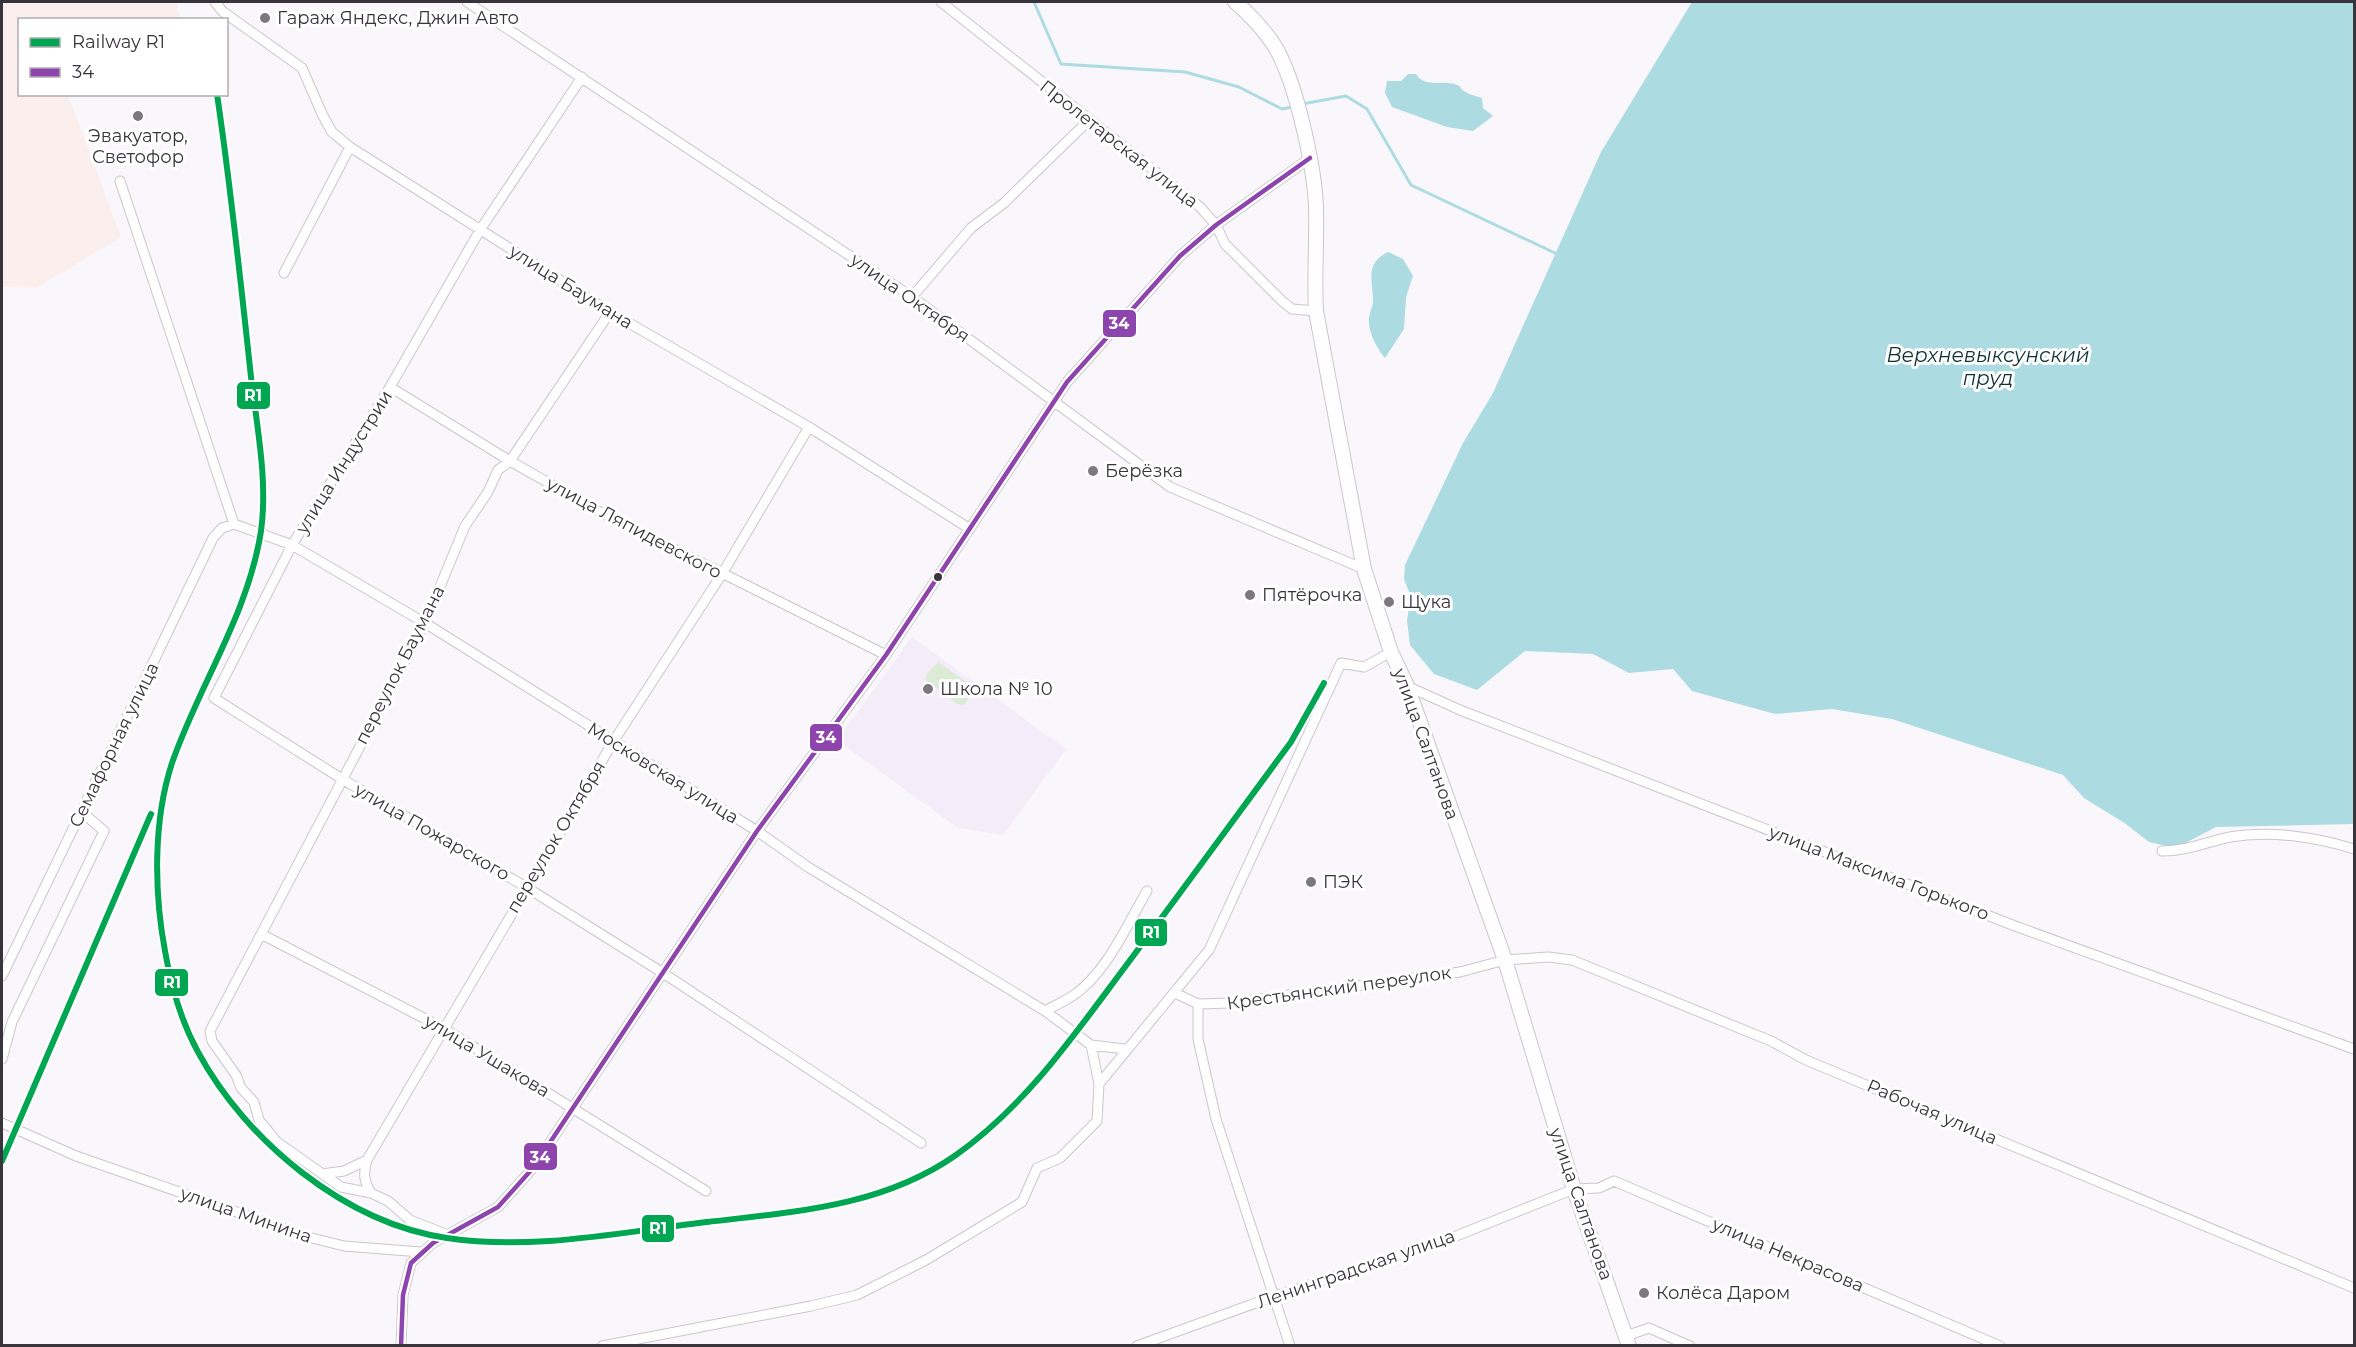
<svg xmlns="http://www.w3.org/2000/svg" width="2356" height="1347" font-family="Montserrat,sans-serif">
<rect width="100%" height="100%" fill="#faf7fc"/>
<!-- commercial -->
<path fill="#fbefed" d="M2,2H176L180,19L20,20V94L68,95L121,237L36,288L2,287Z"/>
<!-- built -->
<path fill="#f4ecf9" d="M912,637L1066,749L1003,835L958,828L837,740Z"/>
<!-- green -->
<path fill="#dbebd6" d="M938,662L972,686L973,691L964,705L957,704L926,680V675Z"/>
<!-- water -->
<path fill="#acdbe1" d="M1692,2H2354V824L2216,827L2176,848L2149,842L2126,824L2084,798L2063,775L1892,719L1832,709L1775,714L1692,691L1673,669L1629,673L1593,654L1525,651L1477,690L1434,674L1410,645L1407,620L1411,597L1404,579L1405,565L1463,443L1493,393L1601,152Z
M1408,74H1416C1425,89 1443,79 1457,85C1462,87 1459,88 1464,91C1469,95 1477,96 1482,98L1483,108L1493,116L1473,131L1447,127L1392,107L1385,93L1387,81H1401Z
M1388,252L1403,259L1413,276L1406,297L1404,329L1385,358C1377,349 1368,332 1369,319C1369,313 1373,307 1373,301C1373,280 1364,264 1388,252Z"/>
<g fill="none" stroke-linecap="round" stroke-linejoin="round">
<!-- stream -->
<path stroke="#acdbe1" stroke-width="3" d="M1034,2L1061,64L1185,72L1239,87L1282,109L1292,107
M1302,104L1346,96L1367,109L1411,185L1555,253"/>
<!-- street casing -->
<g stroke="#cac6cc" stroke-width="11">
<path id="street" d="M215,2L222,11L302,68L323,116L332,132L350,147L610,312L809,427L970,529
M467,2L912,297L1170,487L1364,569
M941,2L1200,207L1216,225L1225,244L1282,301L1292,309L1316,311
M582,77L480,230L390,387L292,545L214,698L342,779L526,887L663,973L921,1143
M120,181L234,524
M284,273L350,147
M912,297L971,228L1004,203L1089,120
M390,387L510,461L598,511L886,655
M1407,686L1460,710L2015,926L2354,1049
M2162,851C2187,851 2206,842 2230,837C2270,830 2316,837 2354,849
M261,934L443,1028L706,1191
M2,976L213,538L222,528L234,524L292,545L425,623L757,831L808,867L1045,1011L1091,1045L1125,1049
M1175,993L1198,1004L1230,1003L1460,972L1505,960L1548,957L1572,960L1771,1041L1806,1060L2354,1288
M1198,1004V1039L1216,1119L1290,1346
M1045,1011C1054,1006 1065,1001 1074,995C1107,972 1127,925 1147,891
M1091,1045L1099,1084
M2,1059L12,1022L104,831L82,812
M2,1123L76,1156L308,1237L344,1246L421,1252
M367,1160C363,1173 364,1182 371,1193
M322,1174L344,1171L367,1160L613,742L722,574L809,427
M448,1235L410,1220L388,1201L371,1193L341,1187L277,1142L259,1120L254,1102L241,1088L236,1075L212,1041L210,1031L425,623L465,526L488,492L498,470L510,461L610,312
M1626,1336L1649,1328L1690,1346
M401,1346L403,1295L411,1263L433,1243L498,1207L533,1168L757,831L886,655L1067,382L1180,256L1216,225L1310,158
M602,1346L811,1306L857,1295L926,1260L1022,1202L1037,1168L1060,1158L1097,1121L1099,1084L1209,950L1341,663L1364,667L1391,652
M1137,1346L1275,1296L1451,1238L1574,1189L1599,1188L1614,1181L2000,1346"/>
</g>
<!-- secondary casing -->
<g stroke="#cac6cc" stroke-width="16">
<path id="secondary" d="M1235,2C1248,13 1262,28 1272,42C1295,75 1314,165 1316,206C1317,241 1314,276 1316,311L1364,569L1391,652L1407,686L1505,960L1574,1189L1629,1346"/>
</g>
<!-- street -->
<use href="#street" stroke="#fefeff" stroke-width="9"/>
<!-- secondary -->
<use href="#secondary" stroke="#fefeff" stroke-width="14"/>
<!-- bus-1 casing -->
<g stroke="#fff" stroke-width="9">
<path id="bus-1" d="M401,1346L403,1295L411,1263L433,1243L498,1207L533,1168L757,831L886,655L1067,382L1180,256L1216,225L1310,158"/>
</g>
<!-- bus-1 -->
<use href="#bus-1" stroke="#8e44ad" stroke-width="4.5"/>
<!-- rail-1 casing -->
<g stroke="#fff" stroke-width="10">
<path id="rail-1" d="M217,94C231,189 241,283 251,377C257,427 268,482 261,531C248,615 199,685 172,763C153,821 154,892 165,951C171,986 181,1021 198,1052C246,1141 345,1223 447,1238C532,1251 622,1232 707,1222C793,1212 882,1207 956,1155C1025,1106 1072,1038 1122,971C1179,895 1235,818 1291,742L1324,683
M2,1161L151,814"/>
</g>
<!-- rail-1 -->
<use href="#rail-1" stroke="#00a651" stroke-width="6"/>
</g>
<!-- markers -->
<g fill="#7d787f" stroke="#fff" stroke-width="2">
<circle cx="265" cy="18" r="6"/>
<circle cx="138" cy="116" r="6"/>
<circle cx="1093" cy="471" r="6"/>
<circle cx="1250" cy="595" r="6"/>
<circle cx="1389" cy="602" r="6"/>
<circle cx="928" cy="689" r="6"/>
<circle cx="1311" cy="882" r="6"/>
<circle cx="1644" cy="1293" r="6"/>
</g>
<circle fill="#39333c" stroke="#fff" stroke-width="2" cx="938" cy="577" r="5"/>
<g text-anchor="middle" stroke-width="6" stroke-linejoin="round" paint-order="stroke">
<!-- poi labels -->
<g font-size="18" fill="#39333c" stroke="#fff" text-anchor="start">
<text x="277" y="24">Гараж Яндекс, Джин Авто</text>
<text x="138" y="142" text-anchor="middle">Эвакуатор,<tspan x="138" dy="21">Светофор</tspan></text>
<text x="1105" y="477">Берёзка</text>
<text x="1262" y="601">Пятёрочка</text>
<text x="1401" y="608">Щука</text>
<text x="940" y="695">Школа № 10</text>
<text x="1323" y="888">ПЭК</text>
<text x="1656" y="1299">Колёса Даром</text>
</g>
<!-- street labels -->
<g font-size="18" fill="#39333c" stroke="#fff">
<text transform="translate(1119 144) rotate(38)" y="6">Пролетарская улица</text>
<text transform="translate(571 287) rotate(32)" y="6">улица Баумана</text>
<text transform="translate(910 298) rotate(35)" y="6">улица Октября</text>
<text transform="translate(344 462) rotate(-58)" y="6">улица Индустрии</text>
<text transform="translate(634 528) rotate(28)" y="6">улица Ляпидевского</text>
<text transform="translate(400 665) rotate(-63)" y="6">переулок Баумана</text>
<text transform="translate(1426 744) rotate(70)" y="6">улица Салтанова</text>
<text transform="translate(114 745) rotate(-64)" y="6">Семафорная улица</text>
<text transform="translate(663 773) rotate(32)" y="6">Московская улица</text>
<text transform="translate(432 832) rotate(30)" y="6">улица Пожарского</text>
<text transform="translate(556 837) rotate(-59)" y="6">переулок Октября</text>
<text transform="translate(1879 873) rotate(21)" y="6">улица Максима Горького</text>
<text transform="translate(1339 988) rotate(-8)" y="6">Крестьянский переулок</text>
<text transform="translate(487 1056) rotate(31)" y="6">улица Ушакова</text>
<text transform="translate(1932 1112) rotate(23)" y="6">Рабочая улица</text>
<text transform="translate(1581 1204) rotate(71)" y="6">улица Салтанова</text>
<text transform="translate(246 1215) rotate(19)" y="6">улица Минина</text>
<text transform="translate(1788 1255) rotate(23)" y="6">улица Некрасова</text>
<text transform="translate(1356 1269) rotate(-19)" y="6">Ленинградская улица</text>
</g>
<!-- water labels -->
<g font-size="20" font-style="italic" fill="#103235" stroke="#fff">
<text x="1988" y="362">Верхневыксунский<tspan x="1988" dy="23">пруд</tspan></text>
</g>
</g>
<g stroke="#fff" stroke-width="2">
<rect x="1102" y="309" width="35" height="29" rx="6" fill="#8e44ad"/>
<rect x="236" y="381" width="35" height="29" rx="6" fill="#00a651"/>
<rect x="809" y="723" width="34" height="29" rx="6" fill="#8e44ad"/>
<rect x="1134" y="918" width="34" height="29" rx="6" fill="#00a651"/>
<rect x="154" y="968" width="35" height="29" rx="6" fill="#00a651"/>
<rect x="523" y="1142" width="35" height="29" rx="6" fill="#8e44ad"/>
<rect x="641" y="1214" width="34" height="29" rx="6" fill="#00a651"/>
</g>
<g font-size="16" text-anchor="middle" font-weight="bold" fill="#fff">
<text x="1119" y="329">34</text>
<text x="253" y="401">R1</text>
<text x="826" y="743">34</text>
<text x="1151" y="938">R1</text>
<text x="172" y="988">R1</text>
<text x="540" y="1163">34</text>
<text x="658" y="1234">R1</text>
</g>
<!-- border -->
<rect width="2356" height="1347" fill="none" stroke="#39333c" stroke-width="6"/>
<!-- legend -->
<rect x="18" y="18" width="210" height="78" fill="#ffffff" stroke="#b0adb1" stroke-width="1.5"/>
<rect x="30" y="38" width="30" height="9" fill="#00a651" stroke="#b0adb1" stroke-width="1.5"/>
<text x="72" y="48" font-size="18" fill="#39333c">Railway R1</text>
<rect x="30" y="68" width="30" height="9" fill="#8e44ad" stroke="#b0adb1" stroke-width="1.5"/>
<text x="72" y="78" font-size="18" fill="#39333c">34</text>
</svg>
